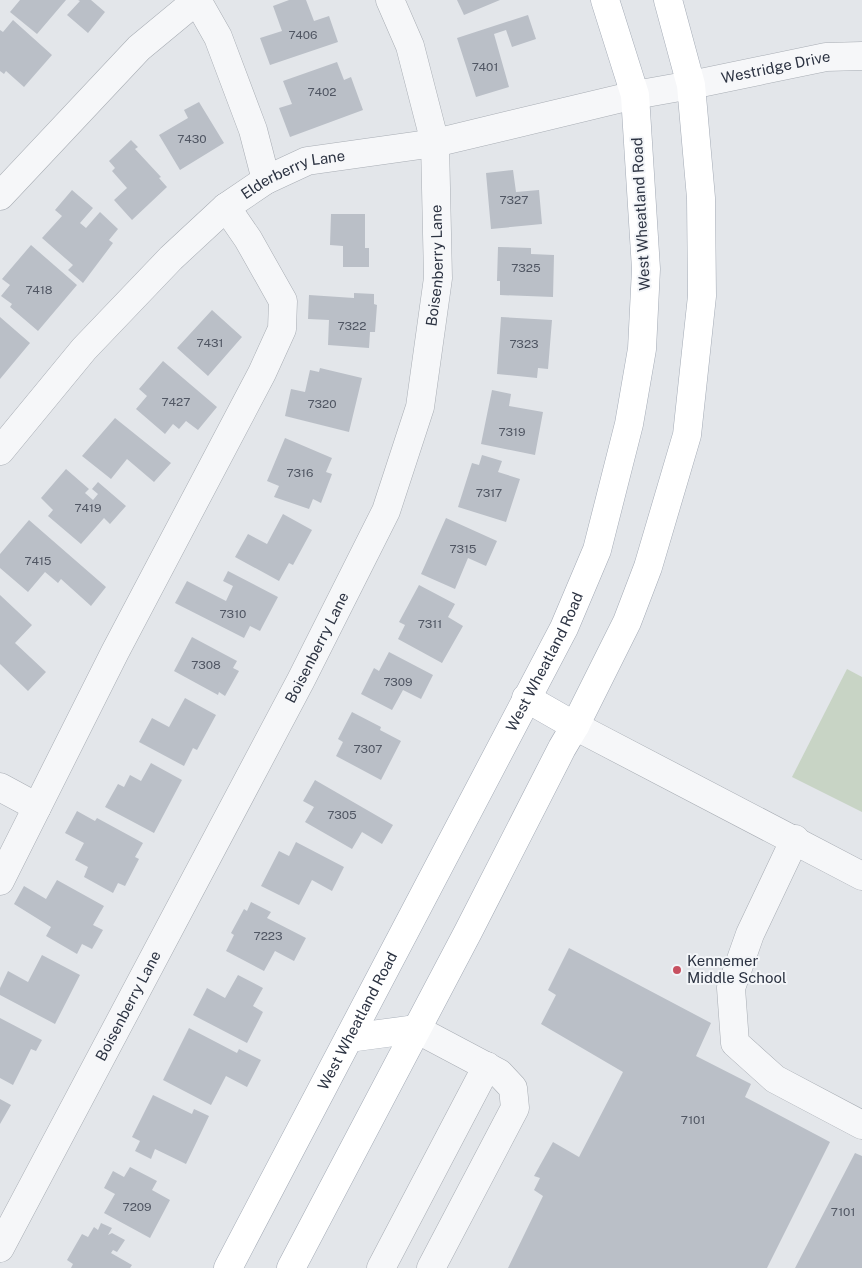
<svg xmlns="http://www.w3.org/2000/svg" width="862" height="1268" font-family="'Public Sans',sans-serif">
<rect width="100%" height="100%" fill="#e3e6ea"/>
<!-- green -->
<path fill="#c8d4c5" d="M847,669L862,677V812L792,777Z"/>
<!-- building -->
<path fill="#babfc7" d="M20,0H66L37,34L10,12Z
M78,0H91L105,12L88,33L67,15L80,1Z
M289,0H306L314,21L329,16L338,42L270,65L260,38L282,31L273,6Z
M457,0H500L464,15Z
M528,15L536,39L512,47L506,30L494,34L509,87L476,97L457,38Z
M13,20L52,55L24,87L6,71L4,74L0,71V30L3,32Z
M337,62L344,80L351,77L363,110L290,137L279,108L292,104L283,81Z
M199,102L224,143L180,170L159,135L188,118L184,110Z
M131,140L138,147L135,149L161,177L159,178L167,187L132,220L114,200L127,188L112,171L115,168L109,161Z
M513,170L516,192L539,190L542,224L491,229L486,173Z
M72,190L93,208L80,223L86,228L100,212L118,229L109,240L113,243L83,283L68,270L73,265L42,238L62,216L55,210Z
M331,214H365V248H369V267H343V246L330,245Z
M31,245L77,285L38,331L10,307L12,304L1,296L10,285L2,279Z
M498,247L531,248V254L554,255L553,297L500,295V281H497Z
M354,293L374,294V304L377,305L375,332H370L369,348L328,345L329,320L308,319L309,295L354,298Z
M212,310L242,337L208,376L177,348Z
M0,317L30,343L0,379Z
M501,317L552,320L548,369L538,368L537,378L497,374Z
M163,361L217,407L198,430L186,421L179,429L173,424L165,434L136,409L147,396L139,389Z
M320,368L362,378L349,432L285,416L291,389L305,392L310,370L319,372Z
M492,390L511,394L509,406L543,412L535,455L481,444Z
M115,418L171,463L154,482L127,459L111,479L82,456Z
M285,438L332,458L326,472L332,474L321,503L313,499L309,509L274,497L279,486L267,481Z
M482,455L502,461L498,472L520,479L506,522L458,507L472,463L479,465Z
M66,469L89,489L85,493L93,500L98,494L92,489L98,482L126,506L110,524L104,518L81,544L48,516L53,510L41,498Z
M283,514L312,530L293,565L289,563L279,581L235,557L248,534L267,544Z
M446,518L497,541L486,566L468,558L455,589L421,574Z
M29,520L106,587L91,606L61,579L58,583L45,572L28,592L0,568V554Z
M228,571L278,597L260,631L250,626L244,638L175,603L187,581L226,601L233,586L223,581Z
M419,585L455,604L448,617L463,626L442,663L398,639L405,625L399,622Z
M0,595L32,625L15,643L46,672L28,691L0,664Z
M192,637L237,661L233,668L239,671L225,696L219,692L218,695L174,671Z
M389,652L433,675L421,699L403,690L392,710L361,694L374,668L379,671Z
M185,698L216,715L197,750L193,748L184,766L139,742L152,718L169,727Z
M352,712L381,727L380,730L401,741L381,780L336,756L343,742L338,739Z
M151,763L182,780L154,833L105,807L118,784L124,787L130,775L141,781Z
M315,780L393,825L382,844L362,832L352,849L305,822L314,807L303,801Z
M77,811L95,821L97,818L143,843L135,857L139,859L125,886L118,883L113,893L84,877L88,867L75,860L84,843L65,833Z
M296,842L344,867L332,891L312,880L299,905L261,886L279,851L289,856Z
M57,880L104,906L93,925L103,930L92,949L82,944L77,954L46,936L51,927L14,904L24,886L46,899Z
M251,902L271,912L267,918L306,938L294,961L275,951L264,971L226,951L234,935L231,933L244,909L247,911Z
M569,948L711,1023L696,1056L751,1084L745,1097L830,1142L767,1268H508L543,1196L534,1190L540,1178L534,1176L553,1142L579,1157L623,1072L541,1024L556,995L548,990Z
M42,955L80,975L55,1024L0,995V988L8,971L28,982Z
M238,975L263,988L253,1006L263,1012L247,1043L193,1015L207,988L225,998Z
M0,1018L42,1040L36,1051L31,1049L13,1085L0,1078Z
M189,1028L237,1053L239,1049L261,1060L247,1087L226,1076L211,1105L163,1080Z
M153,1095L192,1114L194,1109L209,1116L186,1164L155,1149L151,1159L135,1151L140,1141L132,1137Z
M0,1099L11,1105L0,1124Z
M855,1153L862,1156V1268H795Z
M130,1167L157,1181L152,1190L170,1200L150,1238L104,1213L115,1194L104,1188L113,1171L124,1177Z
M101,1223L112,1228L108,1235L112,1233L125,1240L117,1252L113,1250L111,1253L132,1265L130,1268H71L73,1264L67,1260L82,1234L88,1237L94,1227L98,1230Z"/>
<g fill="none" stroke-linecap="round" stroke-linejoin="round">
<!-- minor casing -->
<g stroke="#a8adb4" stroke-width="29">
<g id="minor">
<path d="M197,0L218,37L253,130L266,180"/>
<path d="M0,196L139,48L197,0"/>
<path id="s1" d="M0,451L84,349L171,258L226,207L266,180L307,161L435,143L635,95L691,85L826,57L862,56"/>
<path d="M575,726L862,876"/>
<path d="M0,787L37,807"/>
<path d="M795,839L750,934L731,988L735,1043L775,1079L862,1125"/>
<path d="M0,881L115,652L262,373L282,329L283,301L248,239L226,207"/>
<path d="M416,1029L499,1073L513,1088L515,1108L431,1268"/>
<path id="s2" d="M0,1248L301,680L386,511L420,407L438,278L435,143L410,46L390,0"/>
<path d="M381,1268L487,1066"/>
</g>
</g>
<!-- major casing -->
<g stroke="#a3aab5" stroke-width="29">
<g id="major">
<path d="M526,698L575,726"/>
<path d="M349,1038L416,1029"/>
<path id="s3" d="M228,1268L564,628L597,550L629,424L642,349L646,269L635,95L605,0"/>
<path d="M291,1268L468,932L562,748L575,726L627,622L648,567L687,435L702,296L701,198L691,85L668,0"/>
</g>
</g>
<!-- minor -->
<use href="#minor" stroke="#f6f7f9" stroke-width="28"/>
<!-- major -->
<use href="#major" stroke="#fff" stroke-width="28"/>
</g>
<!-- markers -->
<circle fill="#c75060" stroke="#f3f5f8" stroke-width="2" cx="677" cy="970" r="5"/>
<g text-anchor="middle" stroke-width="4" stroke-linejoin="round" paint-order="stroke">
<!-- number labels -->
<g font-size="12" fill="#505663">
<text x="303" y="39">7406</text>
<text x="485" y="71">7401</text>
<text x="322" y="96">7402</text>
<text x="192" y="143">7430</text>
<text x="514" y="204">7327</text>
<text x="526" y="272">7325</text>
<text x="39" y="294">7418</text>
<text x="352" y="330">7322</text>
<text x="210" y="347">7431</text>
<text x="524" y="348">7323</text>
<text x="176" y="406">7427</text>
<text x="322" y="408">7320</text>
<text x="512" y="436">7319</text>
<text x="300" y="477">7316</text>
<text x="489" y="497">7317</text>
<text x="88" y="512">7419</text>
<text x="463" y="553">7315</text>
<text x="38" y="565">7415</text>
<text x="233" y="618">7310</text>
<text x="430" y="628">7311</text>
<text x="206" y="669">7308</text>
<text x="398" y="686">7309</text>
<text x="368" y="753">7307</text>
<text x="342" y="819">7305</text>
<text x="268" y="940">7223</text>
<text x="693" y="1124">7101</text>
<text x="137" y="1211">7209</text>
<text x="843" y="1216">7101</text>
</g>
<!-- street labels -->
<g font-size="15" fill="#2c3342" stroke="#f3f5f8">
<text dy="5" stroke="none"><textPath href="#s1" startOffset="905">Westridge Drive</textPath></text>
<text dy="5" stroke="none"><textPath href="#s1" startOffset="409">Elderberry Lane</textPath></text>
<text transform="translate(641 214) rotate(-93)" y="5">West Wheatland Road</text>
<text dy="5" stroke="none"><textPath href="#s2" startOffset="1084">Boisenberry Lane</textPath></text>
<text dy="5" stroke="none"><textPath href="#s2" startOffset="679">Boisenberry Lane</textPath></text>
<text dy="5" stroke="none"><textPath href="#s3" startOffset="684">West Wheatland Road</textPath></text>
<text dy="5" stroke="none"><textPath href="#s2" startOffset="274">Boisenberry Lane</textPath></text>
<text dy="5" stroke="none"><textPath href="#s3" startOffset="279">West Wheatland Road</textPath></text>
</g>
<!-- poi labels -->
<g font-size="15" fill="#2c3342" stroke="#f3f5f8" text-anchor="start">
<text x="687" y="966">Kennemer<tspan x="687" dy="17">Middle School</tspan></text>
</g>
</g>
</svg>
